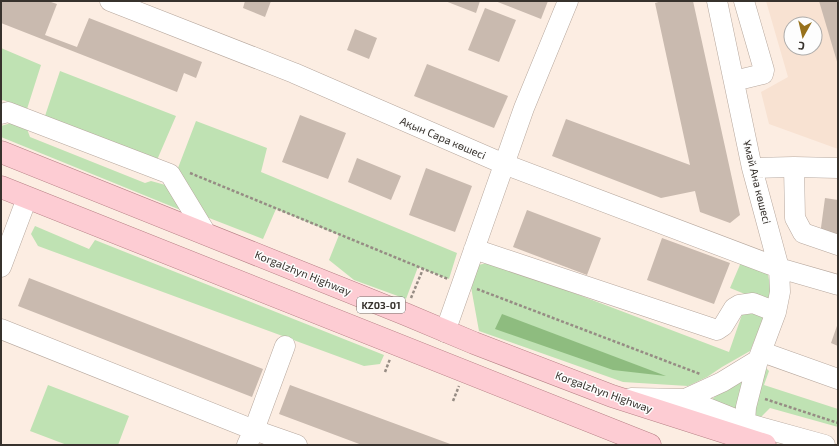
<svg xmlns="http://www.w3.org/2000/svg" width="839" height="446" font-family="'Exo 2',sans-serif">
<rect width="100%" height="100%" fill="#fcede2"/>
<!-- built -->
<path fill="#f8e2d2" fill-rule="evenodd" d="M766,1H838V149L769,124L761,92L788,77ZM791,24H815V48H791Z"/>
<!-- green -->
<path fill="#bfe2b3" d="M1,48L41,65L27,109L3,100L1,101Z
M60,71L176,116L157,160L45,116Z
M196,121L267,148L261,172L457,253L449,279L418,267L406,299L354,280L329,260L339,235L276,209L263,239L204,216L178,168Z
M11,123L27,129L30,137L145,183L151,181L169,186L183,211L1,137V126Z
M35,226L89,249L95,240L384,355L380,364L364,366L38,246L31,234Z
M742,260L767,270L772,295L767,303L730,288Z
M492,262L729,352L745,306L765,315L750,351L722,367L707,377L688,386L623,382L479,331L471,287L478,265Z
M765,367L769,371L764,385L838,409V427L770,408L759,419L754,413Z
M747,377L737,410L711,400L729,385Z
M48,385L129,416L118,445H67L30,431Z"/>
<!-- forest -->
<path fill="#8ebc7f" d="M502,314L666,376L613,370L495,329Z"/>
<!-- building -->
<path fill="#c9baaf" d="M1,1H48L57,4L45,35L77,47L89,18L202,62L196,78L184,73L177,92L1,23Z
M245,1H271L265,17L243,8Z
M445,1H480L476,13Z
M495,1H548L541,19Z
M662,1H693L740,215L730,223L700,212L695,191L661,198L552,156L566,119L690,165L655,3Z
M819,1H838V65Z
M485,8L516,20L499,62L468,50Z
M355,29L377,38L369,59L347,50Z
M427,64L508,96L494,128L414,96Z
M300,115L346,133L328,179L282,162Z
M357,158L401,176L391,200L348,182Z
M426,168L472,186L455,232L409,215Z
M825,198L838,200V238L820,235Z
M527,210L601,238L587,275L513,247Z
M662,238L730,263L714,304L647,280Z
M29,278L263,369L252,397L18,306Z
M838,323V346L831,343Z
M290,385L453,445H362L279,414Z"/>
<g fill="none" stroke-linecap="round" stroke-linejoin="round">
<!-- minor casing -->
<g stroke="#b7a89e" stroke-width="21">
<path id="minor" d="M110,1L294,73L504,164L779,268L838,285
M717,1L752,168L779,268L780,292L776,312L758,360L746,407L745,423
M734,81L763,74L764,70L744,1
M1,114L8,112L170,174L207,235
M794,167L795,218L803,233L838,245
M752,168L794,167L838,168
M474,249L717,330L723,326L734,308L739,305L753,303L776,312
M1,267L27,198
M1,329L254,430L297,445
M445,332L524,108L568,1
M762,352L838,379
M631,398L685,399L745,423L825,445
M685,399L722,382L758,360
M247,445L254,430L285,346"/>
</g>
<!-- major casing -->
<g stroke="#b78086" stroke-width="23">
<path id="major" d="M1,152L405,314L474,343L612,396L765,445
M1,187L650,445"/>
</g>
<!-- path -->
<path stroke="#968c84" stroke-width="2.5" stroke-dasharray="3 2" stroke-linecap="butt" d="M190,173L448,279
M477,289L700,374
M411,298L423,269
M385,372L390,359
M765,399L838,423
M453,401L459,386"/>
<!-- minor -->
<use href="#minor" stroke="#fff" stroke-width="20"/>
<!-- major -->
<use href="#major" stroke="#fdccd3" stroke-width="22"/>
</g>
<g text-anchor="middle" stroke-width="3" stroke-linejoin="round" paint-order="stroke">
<!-- shield labels -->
<rect fill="#fdfdfd" stroke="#726f6b" stroke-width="1" x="357" y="297" width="48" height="16" rx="3"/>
<g font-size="10" font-weight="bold" fill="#37322d">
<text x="381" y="309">KZ03-01</text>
</g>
<!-- street labels -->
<g font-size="11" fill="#37322d" stroke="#fdfdfd">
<text transform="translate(443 138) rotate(23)" y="4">Ақын Сара көшесі</text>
<text transform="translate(757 182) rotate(76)" y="4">Ұмай Ана көшесі</text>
<text transform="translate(303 273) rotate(22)" y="4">Korgalzhyn Highway</text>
<text transform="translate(604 392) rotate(20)" y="4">Korgalzhyn Highway</text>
</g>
</g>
<!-- border -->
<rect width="839" height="446" fill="none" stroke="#37322d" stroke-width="4"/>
<!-- north arrow -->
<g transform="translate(803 36) rotate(188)"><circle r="19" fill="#fdfdfd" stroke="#aeacaa"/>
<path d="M0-3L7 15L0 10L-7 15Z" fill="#97711c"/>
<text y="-6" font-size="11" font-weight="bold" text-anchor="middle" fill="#37322d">С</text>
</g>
</svg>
